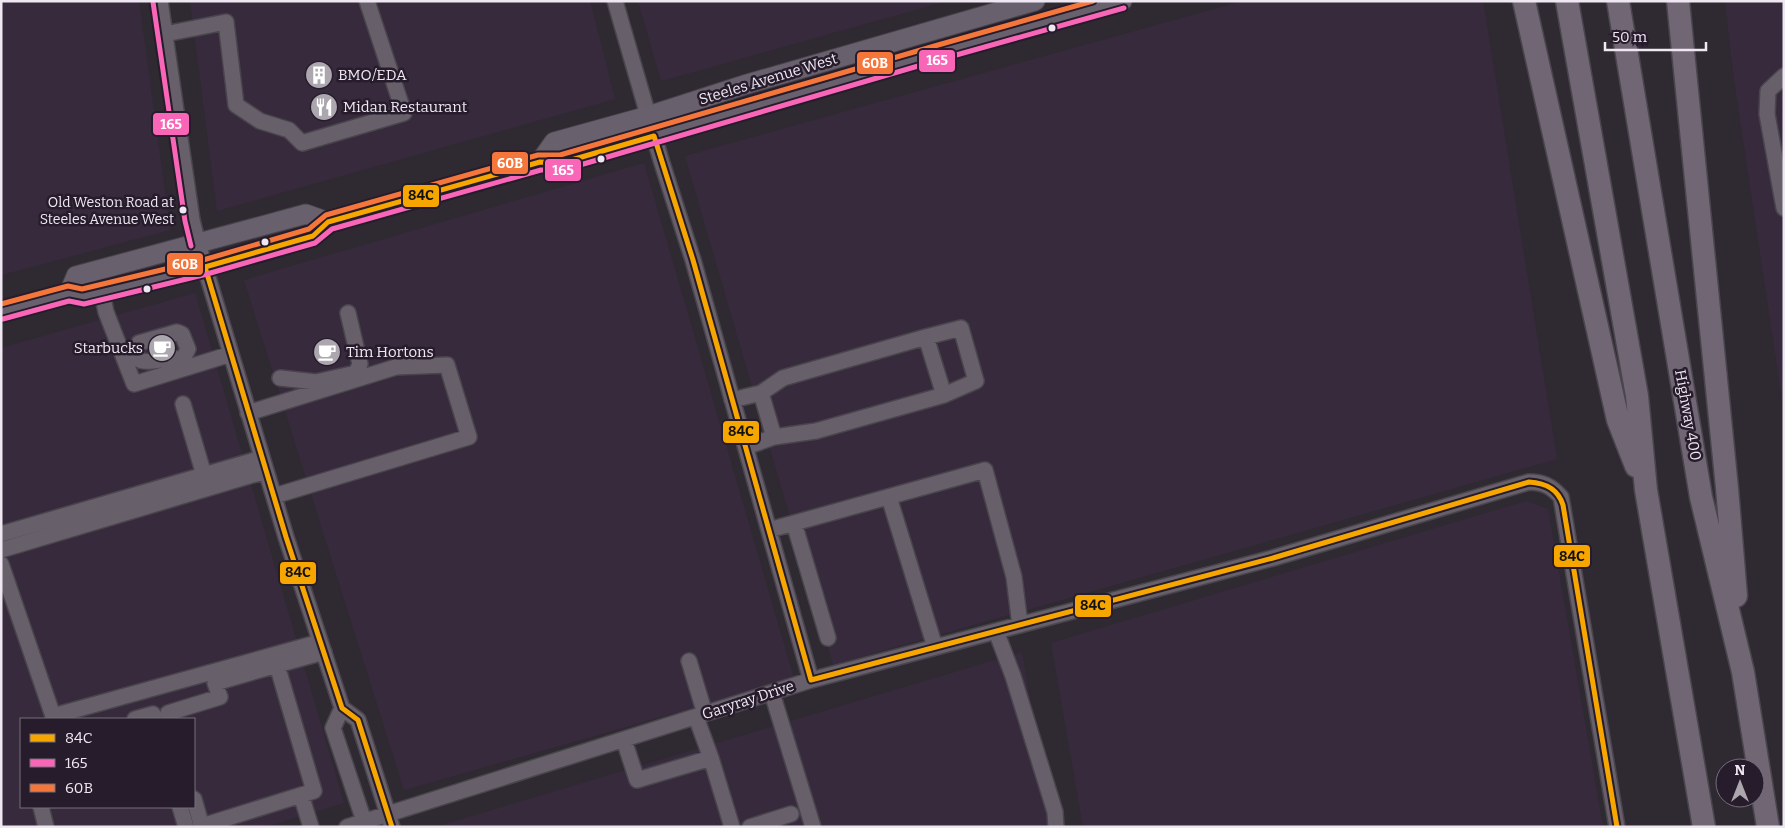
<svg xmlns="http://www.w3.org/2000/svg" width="1785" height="828" font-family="Bitter,serif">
<rect width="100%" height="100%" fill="#2f2a32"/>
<!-- built -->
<path fill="#372a3d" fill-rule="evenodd" d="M1,1H139L170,230L1,275Z
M190,1H590L615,99L217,211Z
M638,1H947L661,81Z
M1243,1H1483L1557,459L833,665L685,156Z
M1725,1H1784V413L1734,79Z
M644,163L794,679L404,790L244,280Z
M195,293L344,803L265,827H1V348ZM21,719H194V807H21Z
M1526,501L1548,509L1603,827H1083L1051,643Z
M1022,652L1052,827H435Z"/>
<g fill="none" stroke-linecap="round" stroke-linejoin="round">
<!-- minor casing -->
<g stroke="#49454c" stroke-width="18">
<path id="minor" d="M160,1L192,220L198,244L286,537L342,708L358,720L392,827
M615,1L661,160L693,260L811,680
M165,34L226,22L236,105L260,121L289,130L302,143L404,113L367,1
M1784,76L1768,91L1767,114L1784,208
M102,293L106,312L134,384L231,354
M926,337L961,328L976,381L944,395
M183,359C177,359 172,358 166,359C152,361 128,368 139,343L177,332L182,334L188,349L183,359L185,368
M280,378L316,382L356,373L360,364L348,313
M761,393L783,378L926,337L944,395L816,431L774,437
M732,400L761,393L774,437L746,447
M183,404L204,475
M248,413L396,367L447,365L469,437L274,496
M889,497L935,647
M794,523L828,638
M769,530L985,470L1014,577L1020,625
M1,534L262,458
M1,550L266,471
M1,564L53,716L320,642
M996,631L1013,676L1055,812L1056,827
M689,661L705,714
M772,693L813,827
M342,708L333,728L366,827
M135,719L153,714L154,719
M170,719L168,713L220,697L215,683L277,665
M624,740L637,780L711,758L696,717
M711,758L732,827
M301,795L311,827
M194,799L202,827
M41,807L46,827
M180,807L186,827
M202,826L314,791L277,665L324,652
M347,827L811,680L1273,558L1529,482C1543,482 1551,486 1561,497L1617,827
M750,827L791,814"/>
</g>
<!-- major casing -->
<g stroke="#49454c" stroke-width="21">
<path id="major" d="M540,162L554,142L648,116L744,85L1035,1
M69,293L76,276L306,214L328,222
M1,312L69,293L82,297L205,267L313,236L328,222L540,162L561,163L940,52L1122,1"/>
</g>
<!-- highway casing -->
<g stroke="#49454c" stroke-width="25">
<path id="highway" d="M1524,1L1618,420L1636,466
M1567,1L1637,396L1646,490L1704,827
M1618,1L1701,497L1743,672L1768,827
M1678,1L1727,488L1736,596"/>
</g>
<!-- minor -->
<use href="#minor" stroke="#67606b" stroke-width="15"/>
<!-- major -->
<use href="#major" stroke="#69606e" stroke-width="19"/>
<!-- highway -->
<use href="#highway" stroke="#706674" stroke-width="22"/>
<!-- bus-1 casing -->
<g stroke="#261c2b" stroke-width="9">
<path id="bus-1" d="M392,827L358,720L342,708L286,537L205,267L313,236L328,222L540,162L561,163L654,136L693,260L811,680L1273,558L1529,482C1546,483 1558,489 1563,505L1617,827"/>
</g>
<!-- bus-2 casing -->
<g stroke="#261c2b" stroke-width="9">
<path id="bus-2" d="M153,2L185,221L191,246
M3,319L69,301L84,304L207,274L315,243L332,229L541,170H563L942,59L1124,8"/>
</g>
<!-- bus-3 casing -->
<g stroke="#261c2b" stroke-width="9">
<path id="bus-3" d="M1,304L68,286L82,289L203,260L309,229L326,215L538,155H560L938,45L1093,1"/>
</g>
<!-- bus-1 -->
<use href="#bus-1" stroke="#f7a600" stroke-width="5"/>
<!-- bus-2 -->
<use href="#bus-2" stroke="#fa66b7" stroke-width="5"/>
<!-- bus-3 -->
<use href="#bus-3" stroke="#f5763a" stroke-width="5"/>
</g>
<!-- icons -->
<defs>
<g id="building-disc" transform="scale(1.4375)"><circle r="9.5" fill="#aca6af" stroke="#261c2b"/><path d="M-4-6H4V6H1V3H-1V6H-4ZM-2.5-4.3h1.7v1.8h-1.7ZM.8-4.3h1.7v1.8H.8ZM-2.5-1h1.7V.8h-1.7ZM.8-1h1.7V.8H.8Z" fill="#fff"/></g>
<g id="restaurant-disc" transform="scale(1.4375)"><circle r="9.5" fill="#aca6af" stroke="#261c2b"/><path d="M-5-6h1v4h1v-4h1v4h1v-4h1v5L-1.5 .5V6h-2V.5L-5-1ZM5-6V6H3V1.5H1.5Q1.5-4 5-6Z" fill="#fff"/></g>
<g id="cafe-disc" transform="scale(1.4375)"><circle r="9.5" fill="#aca6af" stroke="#261c2b"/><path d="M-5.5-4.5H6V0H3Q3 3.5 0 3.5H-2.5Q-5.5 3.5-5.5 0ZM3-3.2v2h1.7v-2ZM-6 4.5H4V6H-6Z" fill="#fff"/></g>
</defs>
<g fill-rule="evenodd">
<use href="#building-disc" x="319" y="75"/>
<use href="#restaurant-disc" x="324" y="107"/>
<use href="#cafe-disc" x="162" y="348"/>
<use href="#cafe-disc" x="327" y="352"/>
</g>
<!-- markers -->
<g fill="#efe8f2" stroke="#261c2b" stroke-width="2">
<circle cx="1052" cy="28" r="4.5"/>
<circle cx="601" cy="159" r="4.5"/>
<circle cx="183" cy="210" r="4.5"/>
<circle cx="265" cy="242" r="4.5"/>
<circle cx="147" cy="289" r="4.5"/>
</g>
<g text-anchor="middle" stroke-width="5" stroke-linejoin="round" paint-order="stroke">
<!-- bus labels -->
<g font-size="14" fill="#efe8f2" stroke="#261c2b" text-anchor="end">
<text x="174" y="207">Old Weston Road at<tspan x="174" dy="17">Steeles Avenue West</tspan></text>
</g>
<!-- poi labels -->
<g font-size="15" fill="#efe8f2" stroke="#261c2b" text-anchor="start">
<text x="338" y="80">BMO/EDA</text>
<text x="343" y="112">Midan Restaurant</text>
<text x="143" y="353" text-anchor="end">Starbucks</text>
<text x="346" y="357">Tim Hortons</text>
</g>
<!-- street labels -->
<g font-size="15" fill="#efe8f2" stroke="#261c2b">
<text transform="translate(768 79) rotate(-17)" y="5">Steeles Avenue West</text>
<text transform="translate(1688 415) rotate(80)" y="5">Highway 400</text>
<text transform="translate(748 700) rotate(-18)" y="5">Garyray Drive</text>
</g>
</g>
<g stroke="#261c2b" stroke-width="2">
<rect x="918" y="49" width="38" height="24" rx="5" fill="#fa66b7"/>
<rect x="856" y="51" width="38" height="24" rx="5" fill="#f5763a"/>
<rect x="152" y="112" width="38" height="24" rx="5" fill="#fa66b7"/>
<rect x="491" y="151" width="38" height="24" rx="5" fill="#f5763a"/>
<rect x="544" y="158" width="38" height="24" rx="5" fill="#fa66b7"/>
<rect x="402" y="184" width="38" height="24" rx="5" fill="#f7a600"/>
<rect x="166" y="252" width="38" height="24" rx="5" fill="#f5763a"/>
<rect x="722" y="420" width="38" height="24" rx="5" fill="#f7a600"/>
<rect x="1553" y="544" width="38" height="24" rx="5" fill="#f7a600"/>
<rect x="279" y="561" width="38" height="24" rx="5" fill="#f7a600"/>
<rect x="1074" y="594" width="38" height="24" rx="5" fill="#f7a600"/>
</g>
<g font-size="14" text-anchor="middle" font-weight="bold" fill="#fff">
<text x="937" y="65">165</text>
<text x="875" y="68">60B</text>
<text x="171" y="129">165</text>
<text x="510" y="168">60B</text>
<text x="563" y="175">165</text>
<text x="185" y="269">60B</text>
</g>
<g font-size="14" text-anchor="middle" font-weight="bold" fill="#111">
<text x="421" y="200">84C</text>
<text x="741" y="436">84C</text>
<text x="1572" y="561">84C</text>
<text x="298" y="577">84C</text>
<text x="1093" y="610">84C</text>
</g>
<!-- border -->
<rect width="1785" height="828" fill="none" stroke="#efe8f2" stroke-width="5"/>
<!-- legend -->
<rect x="20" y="718" width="175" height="90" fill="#261c2b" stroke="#766e7b"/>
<rect x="30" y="734" width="25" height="8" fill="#f7a600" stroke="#766e7b"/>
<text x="65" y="743" font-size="15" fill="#efe8f2">84C</text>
<rect x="30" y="759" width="25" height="8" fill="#fa66b7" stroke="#766e7b"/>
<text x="65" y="768" font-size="15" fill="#efe8f2">165</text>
<rect x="30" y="784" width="25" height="8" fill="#f5763a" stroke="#766e7b"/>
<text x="65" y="793" font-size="15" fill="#efe8f2">60B</text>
<!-- north arrow -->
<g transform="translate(1740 783)"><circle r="24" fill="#261c2b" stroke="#766e7b"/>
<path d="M0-4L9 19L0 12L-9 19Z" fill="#aca6af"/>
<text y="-8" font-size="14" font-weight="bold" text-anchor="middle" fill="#efe8f2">N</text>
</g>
<!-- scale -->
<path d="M1605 42v8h101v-8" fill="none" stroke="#efe8f2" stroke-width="2.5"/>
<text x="1612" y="42" font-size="15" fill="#efe8f2" stroke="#261c2b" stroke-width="4" paint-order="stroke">50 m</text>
</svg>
